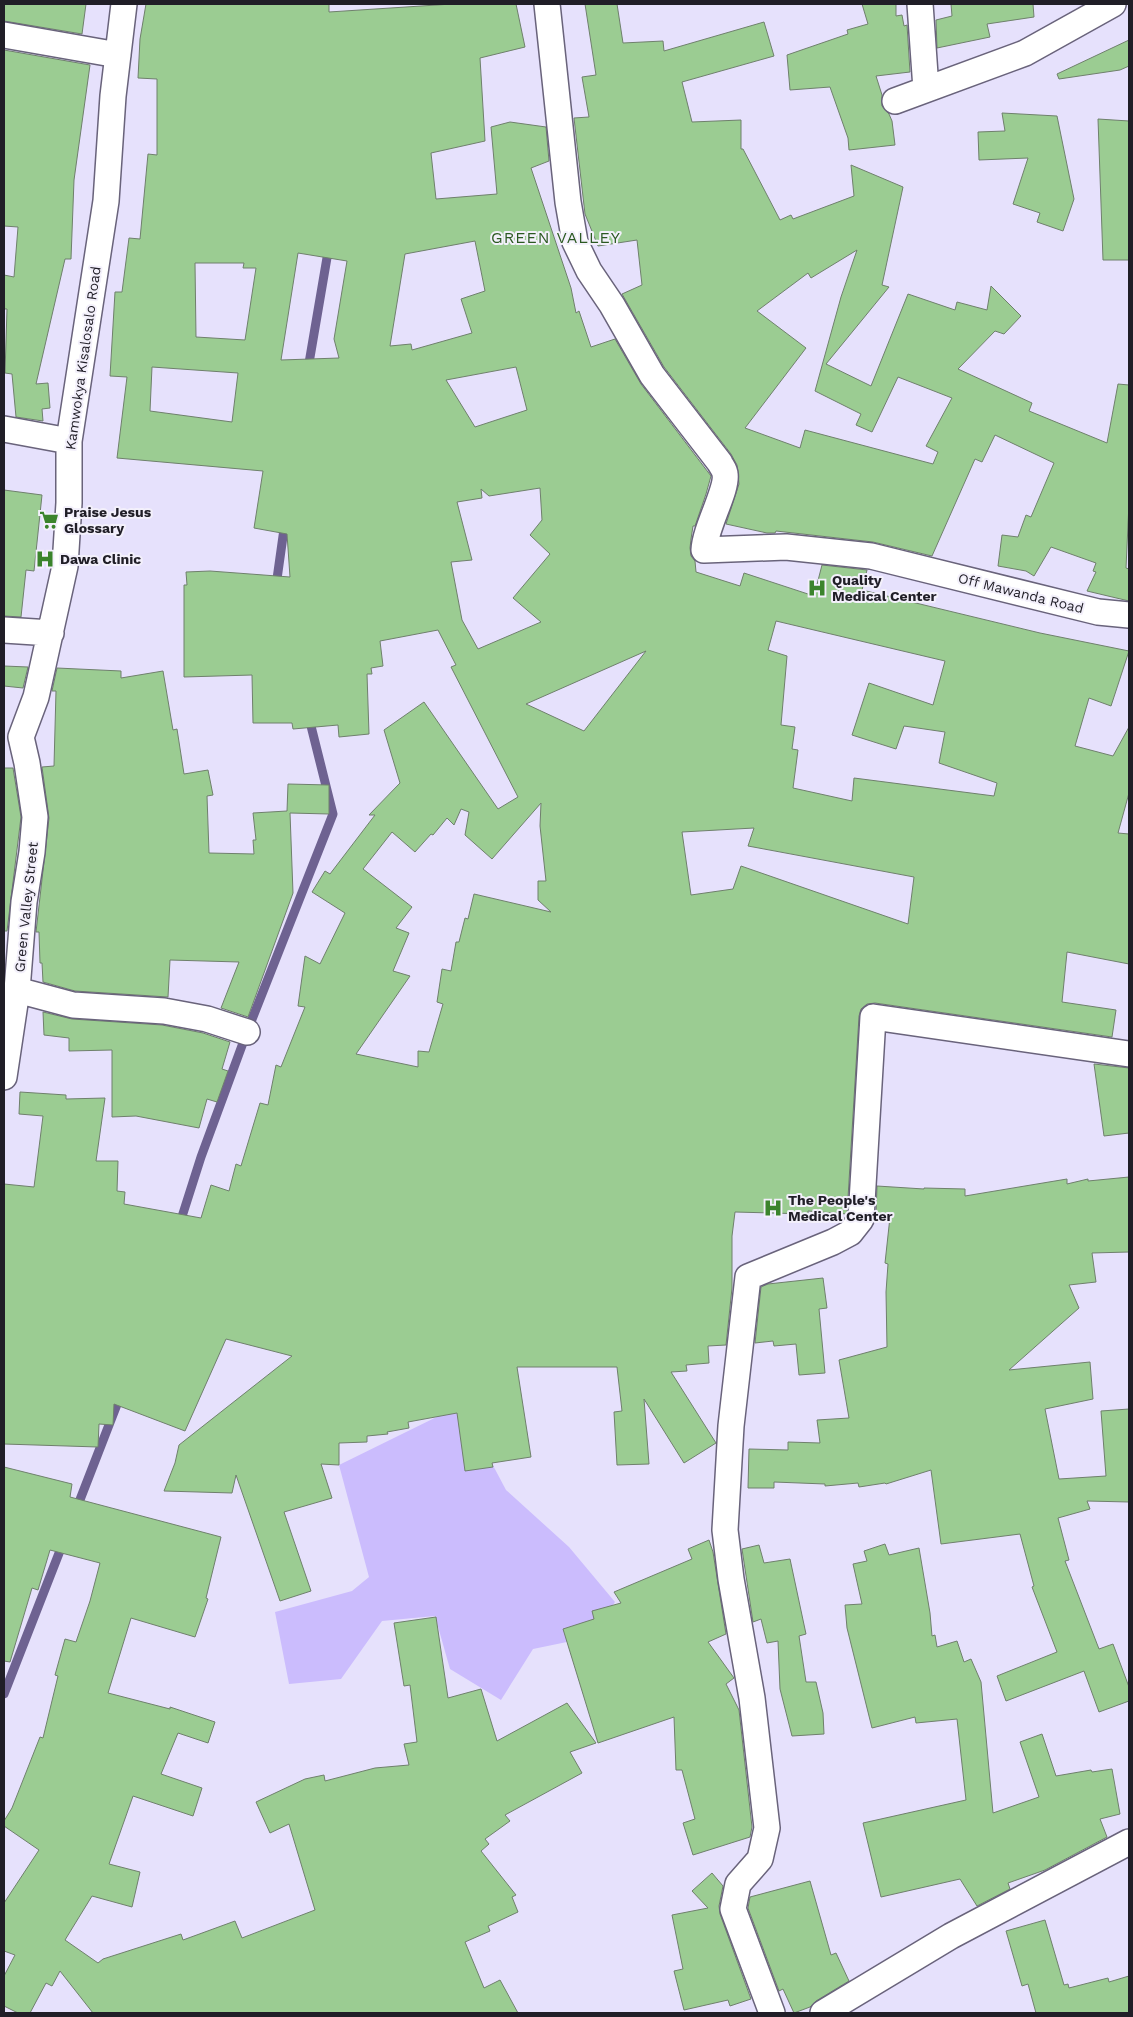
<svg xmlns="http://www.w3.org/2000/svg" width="1133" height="2017" font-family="'Work Sans',sans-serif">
<rect width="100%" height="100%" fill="#e6e1fc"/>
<!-- green -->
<path fill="#cbbcfd" d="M461,1405L506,1490L569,1547L615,1602L591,1637L533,1649L501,1700L450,1669L435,1616L382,1621L341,1679L289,1684L275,1612L352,1591L369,1577L339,1465Z"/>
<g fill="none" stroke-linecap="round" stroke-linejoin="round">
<!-- stream -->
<path stroke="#6e6291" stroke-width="9" d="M308,369L329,246
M276,586L285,522
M179,1226L201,1157L247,1032L333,814L309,718
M76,1510L121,1394
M4,1694L63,1543"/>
</g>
<!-- building -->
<path fill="#9bcc92" stroke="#6f806c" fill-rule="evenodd" d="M4,4H86L82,34L4,21Z
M146,4H329V12L452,4H516L525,47L480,58L485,141L431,153L436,199L497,194L491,127L510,122L546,127L549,161L531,168L571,288L576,313L579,311L591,347L615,339L641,384L711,476L706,494L695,526H693L691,539L690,548L691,556L695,561L696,572L740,586L744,573L814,596L822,565L867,570L862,590L1040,633L1129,651L1111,706L1089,698L1075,746L1113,756L1129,727V793L1118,833L1129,834V964L1067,952L1062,1002L1116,1010L1112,1037L875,1003L867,1004L861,1009L859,1016L847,1214L808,1211V1214L735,1212L732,1236V1288L726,1345L708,1346L709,1363L686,1365L687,1371L671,1372L716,1443L684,1463L644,1399L649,1464L617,1465L614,1412L622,1411L617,1367H517L531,1457L492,1463L493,1467L465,1471L457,1413L408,1422L409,1428L387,1432L388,1434L367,1436V1442L339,1443V1465L321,1464L332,1498L284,1512L311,1591L280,1601L236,1475L232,1493L164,1491L175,1463L179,1445L292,1356L226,1339L185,1431L114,1404L113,1425L99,1424L98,1447L4,1444V1184L34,1187L43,1116L19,1114L20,1092L66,1095V1099L105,1098L96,1161H118L117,1191L125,1192L124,1204L201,1218L211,1185L229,1191L236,1164L241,1166L260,1103L268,1105L276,1065L281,1067L305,1007L298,1006L305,956L320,964L345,913L312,892L325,871L330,874L375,815H369L400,783L384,730L424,702L498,809L518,797L451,667L456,665L438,630L380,641L383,666L371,668L372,674H367L369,734L339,737L338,725L293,729L292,723H253L252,675L184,677V585H187L186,572L210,571L290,577L287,534L254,528L263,471L117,458L127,377L110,376L115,292H122L129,238L140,239L148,154L157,155V79L138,78L140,39ZM475,241L485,291L461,299L472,333L412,350L411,344L390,346L405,254ZM298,253L347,261L334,339L339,358L281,360ZM195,263H244L243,268H256L245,340L196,337ZM152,367L238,373L232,422L150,411ZM516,367L527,410L475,427L446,380ZM540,488L542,520L530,535L550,554L513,598L541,622L478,649L462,620L451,562L472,560L457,502L482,498L481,489L489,496ZM776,621L945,661L933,705L869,683L852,735L896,749L904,726L945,732L939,763L997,783L994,796L854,778L852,801L793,788L798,750L792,749L795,727L781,725L787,656L768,650ZM646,651L584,731L526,704ZM541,803L540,826L546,881H538V900L551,912L474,894L468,919L465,918L459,942H456L451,971L442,969L437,1002L443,1004L429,1052L418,1051V1067L356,1054L410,976L393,971L409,933L396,928L412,907L363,869L392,832L415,852L431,834L433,835L447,818L454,825L461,809L469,812L465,835L492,859ZM754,828L748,846L914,877L908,924L741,866L733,889L691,895L682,832Z
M585,4H617L623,43L663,41L664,51L764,22L774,56L682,82L692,122L741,120V149H743L780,220L791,215L793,219L854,196L851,165L903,187L882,285L889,287L826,364L871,386L908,294L955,310L957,302L987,310L991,286L1021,316L1004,334L995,331L958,369L1032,403L1029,411L1107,443L1118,384L1129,385V503L1126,568L1129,569V601L1087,591L1096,572L1093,571L1096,563L1051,547L1034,576L1026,571L998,566L1002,535L1018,537L1026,515L1031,517L1054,463L995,435L982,462L975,459L932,556L873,542L776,531L775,533H767L726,524L739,484L737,465L731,454L664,367L622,294L642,285L637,240L598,246L585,214L574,118L589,117L582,77L596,75ZM857,250L841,297L815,391L861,414L856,425L872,432L898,377L952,398L926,446L938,452L933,464L805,430L800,448L745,428L806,348L757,311L808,273L811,278Z
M862,4H896V16L902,15L904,26L907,25L910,72L876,76L882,95V106L889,114L892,121L895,145L849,150L848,138L830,87L790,90L787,55L848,34L847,30L868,24Z
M951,4H1033L1034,17L987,24L990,37L937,48L936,20L952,16Z
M1129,40V66L1120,70L1059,79L1057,74Z
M4,50L90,65L74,180L71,259H65L36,384L48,383L50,408L42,409L43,421L16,417L12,374L5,373L7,309H4V275L14,277L18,227L4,226Z
M1002,113L1057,116L1074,199L1063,231L1037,222L1040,213L1013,204L1028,158L979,160L978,132L1005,131Z
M1098,119L1129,121V260H1103Z
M4,490L42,495L34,571L26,570L21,617L4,616Z
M4,666L28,667L23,688L4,686Z
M57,668L121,671V678L163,671L173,730L177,729L184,774L208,770L213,795L207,796L209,853L254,854L253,840H256L253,813L287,811L288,784L329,785V814L290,813L293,893L248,1017L221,1008L239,962L170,960L168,997L75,991L43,982L42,963H40L39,932H36L49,818L42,767L54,766L56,691H52Z
M4,768H13L21,817L7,931H4Z
M43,1012L72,1019L162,1025L203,1033L230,1042L222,1069L228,1071L217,1102L207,1099L199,1128L136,1116L112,1117V1050L69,1051V1038L44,1035Z
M1094,1064L1129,1068V1133L1104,1136Z
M1129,1177V1252L1092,1253L1096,1282L1069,1285L1079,1308L1009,1370L1090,1362L1093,1399L1045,1409L1059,1479L1106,1476L1101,1411L1129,1409V1502L1087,1501L1090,1509L1058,1518L1069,1560L1065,1561L1099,1649L1113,1644L1129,1687V1701L1099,1712L1084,1671L1006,1701L997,1676L1057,1652L1032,1587L1034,1586L1020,1534L941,1544L931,1470L886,1484L885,1483L859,1487L858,1483L825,1486V1484L774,1482V1488H748L749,1449L788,1450V1442L820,1443L817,1420L849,1418L839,1360L887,1347L886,1292L888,1264L885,1263L890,1217L876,1216L877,1186L924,1189V1188L965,1189V1196L1067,1179V1184L1088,1179V1181Z
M823,1278L827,1308L819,1309L825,1373L799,1375L796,1344L774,1346L773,1341L755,1343L761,1287L768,1284Z
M4,1467L72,1484L70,1497L221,1537L206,1598L208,1599L195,1637L131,1618L108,1693L170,1709V1707L215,1722L208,1743L178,1733L161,1774L202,1788L193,1816L133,1796L109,1864L140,1872L132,1907L92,1896L65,1940L98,1963L103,1959L181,1934L183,1940L235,1921L242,1938L315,1910L289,1824L270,1833L256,1802L305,1779L324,1775L325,1781L375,1768L409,1765L404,1744L417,1742L410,1685L404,1686L394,1623L436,1617L448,1698L481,1689L497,1741L567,1703L596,1743L570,1752L582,1773L505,1815L510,1821L485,1839L489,1844L481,1851L516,1895L512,1897L518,1912L488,1926L490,1931L465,1942L484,1988L500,1980L518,2013H93L60,1971L52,1986L46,1983L30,2013H18L4,2006V1976L15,1955L4,1951V1903L39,1850L4,1826V1821L12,1808L40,1737L43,1738L58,1676L55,1675L65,1639L76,1642L90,1601L100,1563L50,1550L38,1590L32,1588L10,1662L4,1661Z
M709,1540L713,1552L726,1634L708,1642L734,1678L726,1684L739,1710L752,1827L750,1837L693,1855L683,1823L695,1819L682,1770H676L674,1717L598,1743L563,1629L594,1619L592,1611L621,1603L614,1592L692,1559L688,1549Z
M885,1544L889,1555L919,1548L930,1613L932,1636L935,1635L937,1647L957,1641L964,1662L971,1659L981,1682L993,1813L1039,1797L1020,1742L1042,1734L1056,1776L1091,1770L1092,1772L1112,1769L1120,1814L1100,1819L1107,1837L1045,1870L1008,1883L1010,1889L977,1906L960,1879L881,1897L863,1823L966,1800L957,1719L916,1723L915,1717L872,1728L847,1628L845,1605L862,1604L853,1564L867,1561L864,1551Z
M759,1545L764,1563L790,1559L806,1634L799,1636L806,1682H816L823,1713L824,1734L792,1736L780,1689L778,1641L767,1643L761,1619L753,1622L742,1549Z
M712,1873L723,1886L719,1906L720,1914L751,1999L730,2006L728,2000L684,2010L674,1971L683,1969L672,1915L708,1908L692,1891Z
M810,1881L831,1955L836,1953L849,1981L816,2001L810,2007L794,2013L783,1989L779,1991L748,1908L750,1897Z
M1045,1920L1064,1985L1068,1984L1069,1988L1108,1978L1109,1982L1129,1976V2013H1036L1028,1984L1022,1986L1006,1931Z"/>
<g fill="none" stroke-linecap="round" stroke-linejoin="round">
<!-- minor casing -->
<g stroke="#69637b" stroke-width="28">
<path id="minor" d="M547,4L568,202L575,242L589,271L612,305L652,375L720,463C721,466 725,470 725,474C728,489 705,528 704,550L786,547L871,556L1098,612L1129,615
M920,4L926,89
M4,35L118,55
M895,101L1025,53L1113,4
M4,429L69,441
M4,630L51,633
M21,737L36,697L65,566L69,503V441L106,201L113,96L124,4
M17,990L73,1005L164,1011L207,1019L247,1032
M4,1077L17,990L24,902L32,852L35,817L27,763L21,737
M772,2013L733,1909L738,1884L760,1859L767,1828L752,1698L731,1579L725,1530L731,1426L748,1277L833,1242L850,1233L861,1219L873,1017L1129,1054
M823,2013L951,1936L1129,1842"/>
</g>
<!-- minor -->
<use href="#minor" stroke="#fff" stroke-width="25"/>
</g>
<!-- icons -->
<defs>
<g id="supermarket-bare" transform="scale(1.5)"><path d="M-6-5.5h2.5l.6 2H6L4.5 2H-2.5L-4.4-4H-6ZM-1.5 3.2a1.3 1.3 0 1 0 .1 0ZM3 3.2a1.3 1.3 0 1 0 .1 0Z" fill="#3b842c" stroke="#f3f0fb" stroke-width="2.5" paint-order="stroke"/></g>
<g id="hospital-bare" transform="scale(1.5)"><path d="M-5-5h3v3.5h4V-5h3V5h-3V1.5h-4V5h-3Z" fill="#3b842c" stroke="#f3f0fb" stroke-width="2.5" paint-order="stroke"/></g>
</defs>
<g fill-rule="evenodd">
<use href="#supermarket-bare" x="49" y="520"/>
<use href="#hospital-bare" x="45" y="559"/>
<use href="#hospital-bare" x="817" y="588"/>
<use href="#hospital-bare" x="773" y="1208"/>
</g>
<g text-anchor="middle" stroke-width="4" stroke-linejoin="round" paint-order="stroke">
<!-- street labels -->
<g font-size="14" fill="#201e27" stroke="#f3f0fb">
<text transform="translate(83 358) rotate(-82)" y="5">Kamwokya Kisalosalo Road</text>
<text transform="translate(1021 593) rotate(14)" y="5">Off Mawanda Road</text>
<text transform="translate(26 907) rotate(-84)" y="5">Green Valley Street</text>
</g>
<!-- poi labels -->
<g font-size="14" font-weight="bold" fill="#201e27" stroke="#f3f0fb" text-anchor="start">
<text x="64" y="517">Praise Jesus<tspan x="64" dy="16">Glossary</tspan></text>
<text x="60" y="564">Dawa Clinic</text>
<text x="832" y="585">Quality<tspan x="832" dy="16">Medical Center</tspan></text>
<text x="788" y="1205">The People's<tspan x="788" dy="16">Medical Center</tspan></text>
</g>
<!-- quarter labels -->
<g font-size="16" letter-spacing="1" fill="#2b5921" stroke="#f3f0fb">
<text x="556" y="243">GREEN VALLEY</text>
</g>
</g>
<!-- border -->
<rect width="1133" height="2017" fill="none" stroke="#201e27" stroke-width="10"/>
</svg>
